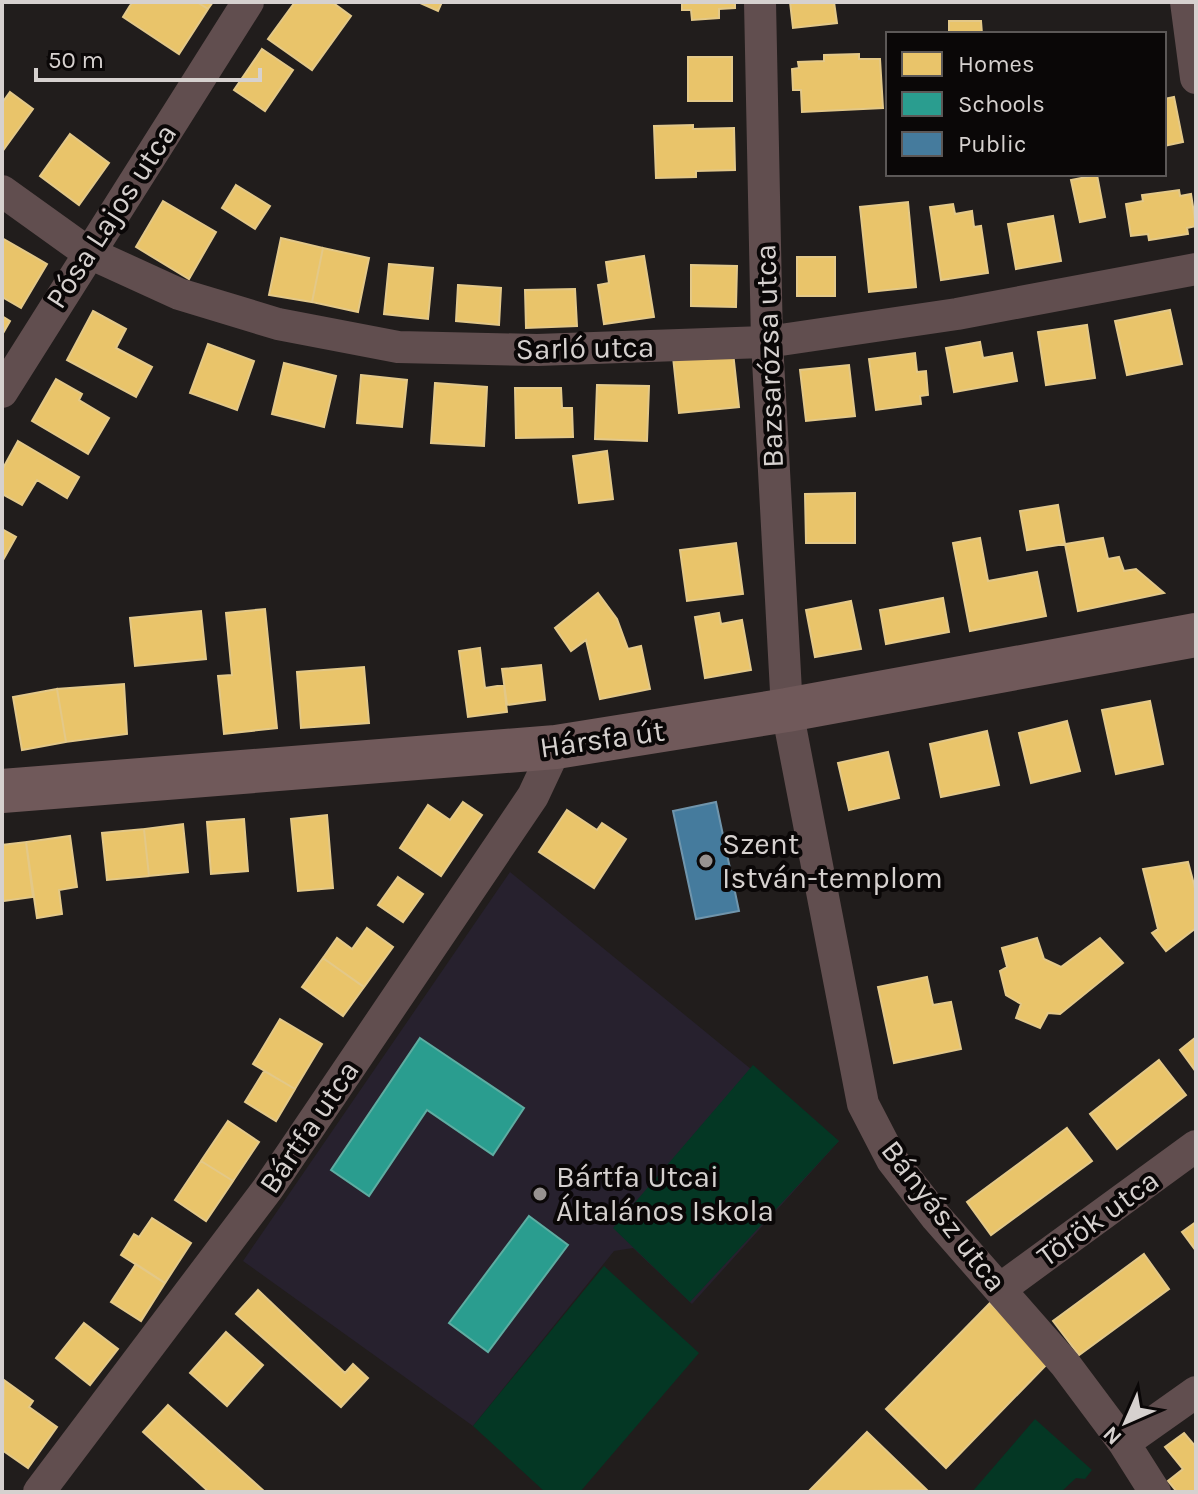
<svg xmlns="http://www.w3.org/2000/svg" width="1198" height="1494" font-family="Karla,sans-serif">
<rect width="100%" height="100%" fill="#211d1c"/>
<!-- education -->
<path fill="#27212e" d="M510,872L839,1141L692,1304L633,1248L614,1251L473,1426L243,1261Z"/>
<!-- green -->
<path fill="#043724" d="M753,1065L839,1141L690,1302L613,1228Z
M604,1266L699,1353L580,1492H545L473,1426Z
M1035,1419L1092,1470L1085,1479L1076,1478L1061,1492H972Z"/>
<!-- homes -->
<path fill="#e9c46a" stroke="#e3c888" stroke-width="2" d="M128,2H197L208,9L179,54L123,17L131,4Z
M197,2H213L208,9Z
M295,2H332L351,16L312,70L268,39Z
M418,2H442L438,11Z
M682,2H735V8L719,9V18L692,20L691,10H682Z
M790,2H834L837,23L793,28Z
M949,21H981L982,34H949Z
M262,49L293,70L265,111L234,90Z
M859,54V59H880L883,108L802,112L801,90H793L792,69L799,68L798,62L824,61V55Z
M688,57H732V101H688Z
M10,92L33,109L2,152V103Z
M1174,97L1183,142L1164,146V99Z
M693,125V129L734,128L735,170L696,171V177L656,178L654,126Z
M70,134L109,163L79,205L40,176Z
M1097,175L1105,217L1080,222L1071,180Z
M236,185L270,206L255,229L222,208Z
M1179,190L1180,196L1191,194L1196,226L1187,228L1188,234L1149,240L1148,234L1131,236L1126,204L1143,201L1142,195Z
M163,201L216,232L189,279L136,247Z
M908,202L916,287L869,292L860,207Z
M953,204L955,214L972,211L974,227L981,226L988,273L941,280L930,207Z
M1053,216L1061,261L1016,269L1008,224Z
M2,238L47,264L21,308L2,297Z
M281,238L323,248L312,302L269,295Z
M323,248L369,258L358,312L312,302Z
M644,256L654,317L604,324L598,285L609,283L606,262Z
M797,257H835V296H797Z
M389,264L433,268L428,319L384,314Z
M691,265L737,266L736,307L691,306Z
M458,285L501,288L499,325L456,321Z
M575,289L577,326L526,328L525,290Z
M1170,310L1182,364L1127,375L1115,321Z
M93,311L126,329L116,348L152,367L136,397L67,360Z
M2,316L10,321L2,335Z
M1087,325L1095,378L1046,385L1038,332Z
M980,342L983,358L1012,353L1017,381L954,392L946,348Z
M208,344L254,361L237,410L190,393Z
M733,352L739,407L679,413L673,357Z
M915,353L917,372L926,371L928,395L920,396L921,404L876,410L869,359Z
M284,363L336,376L324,427L272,414Z
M849,365L855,416L806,421L800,370Z
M361,375L407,380L402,427L357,423Z
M56,379L82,394L79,400L109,418L88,454L32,421Z
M435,383L487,387L484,446L431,443Z
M597,385L649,386L647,441L595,439Z
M515,388H561L562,408H572L573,437L516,438Z
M18,441L79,477L67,498L37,480L22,505L2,494V470Z
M607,451L613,499L579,503L573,456Z
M855,493V543H806L805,494Z
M1058,505L1065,544L1027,550L1020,511Z
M2,529L16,537L2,562Z
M980,538L988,581L1037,572L1046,616L970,631L953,543Z
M1103,538L1108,559L1119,557L1124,571L1136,569L1164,593L1078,611L1065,544Z
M736,543L743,594L687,601L680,550Z
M598,593L617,619L628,649L641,646L650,689L600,699L586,640L571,651L555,628Z
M943,598L949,632L886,644L880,610Z
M851,601L861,649L815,657L806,610Z
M265,609L277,728L224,734L218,676L232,675L226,613Z
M201,611L206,659L135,666L130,618Z
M719,613L721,624L742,620L751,670L705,678L695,617Z
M480,648L485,688L504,685L507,712L468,717L459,651Z
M541,665L545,700L507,705L502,669Z
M364,667L369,723L301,728L297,672Z
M124,684L127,734L66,742L57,689Z
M57,689L66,742L22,750L13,697Z
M1150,701L1163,764L1116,774L1102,710Z
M1067,721L1080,771L1031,783L1019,733Z
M987,731L999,785L941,797L930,744Z
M888,752L899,798L849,810L838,763Z
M463,802L482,815L441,876L400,848L428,805L450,820Z
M567,810L597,830L602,823L626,839L594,888L539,852Z
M327,815L333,888L298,891L291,819Z
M244,819L248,871L211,874L207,822Z
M183,824L188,872L149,876L144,829Z
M144,829L149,876L107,880L102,833Z
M70,836L77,887L59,890L62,914L37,918L26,842Z
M26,842L33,897L3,901L2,845Z
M1188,862L1196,892V928L1166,951L1152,933L1158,929L1143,869Z
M398,877L423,894L403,922L378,905Z
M367,928L393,947L364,987L323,958L337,938L352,949Z
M1037,938L1044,959L1061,967L1100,938L1123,963L1060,1014L1048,1013L1040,1028L1016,1018L1021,1004L1006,995L1000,971L1007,967L1002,948Z
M323,958L364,987L343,1016L302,987Z
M927,977L933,1005L951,1002L961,1049L894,1063L878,987Z
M280,1019L322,1044L295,1089L253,1064Z
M1196,1037V1072L1180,1050Z
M1159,1060L1186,1095L1117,1149L1090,1114Z
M264,1071L295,1089L276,1121L245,1102Z
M228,1121L259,1142L233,1181L201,1161Z
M1067,1128L1092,1161L991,1235L967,1202Z
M201,1161L233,1181L206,1221L175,1200Z
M152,1218L191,1243L165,1283L121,1255L134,1234L139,1237Z
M1196,1222V1251L1182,1232Z
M1144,1254L1169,1289L1079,1355L1053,1321Z
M136,1264L165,1283L141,1321L111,1302Z
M258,1290L345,1373L353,1364L368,1378L341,1407L236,1314Z
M990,1303L1050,1361L946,1468L886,1409Z
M84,1323L118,1349L90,1385L56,1358Z
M226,1332L263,1365L227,1406L190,1373Z
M4,1380L33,1401L29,1407L57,1427L28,1468L2,1450Z
M168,1405L265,1492H209L143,1432Z
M867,1432L927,1490L808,1492Z
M1184,1433L1196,1447V1492H1177L1168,1481L1183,1469L1165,1447Z"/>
<!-- schools -->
<path fill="#2a9d8f" stroke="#5eada2" stroke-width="2" d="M420,1038L524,1108L493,1155L427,1110L369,1196L331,1170Z
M529,1216L568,1245L488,1352L449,1323Z"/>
<!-- public -->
<path fill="#457b9d" stroke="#7095ac" stroke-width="2" d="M716,802L739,911L696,919L673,811Z"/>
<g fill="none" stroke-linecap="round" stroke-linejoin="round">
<!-- street -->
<path stroke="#614e4f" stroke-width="32" d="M760,2L767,342L787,710L863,1104L892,1160L936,1217L1065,1364L1124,1443L1155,1492
M1186,2L1196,78
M2,191L87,252L179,294L278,324L398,347L537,350L767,342L957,314L1196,269
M2,392L248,2
M1000,1289L1196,1146
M1124,1443L1196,1392
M39,1492L269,1187L533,796L556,747"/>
<!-- secondary -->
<path stroke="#70595a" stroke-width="44" d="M2,791L556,747L787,710L1196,635"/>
</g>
<!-- markers -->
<g fill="#979290" stroke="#0a0707" stroke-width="3">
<circle cx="706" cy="861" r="8"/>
<circle cx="540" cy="1194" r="8"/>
</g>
<g text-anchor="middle" stroke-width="8" stroke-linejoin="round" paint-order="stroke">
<!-- street labels -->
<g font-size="30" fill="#d6d1cf" stroke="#0a0707">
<text transform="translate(111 216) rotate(-57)" y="10">Pósa Lajos utca</text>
<text transform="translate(585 348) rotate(-1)" y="10">Sarló utca</text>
<text transform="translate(769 356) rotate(-92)" y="10">Bazsarózsa utca</text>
<text transform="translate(602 739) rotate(-8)" y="10">Hársfa út</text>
<text transform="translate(309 1127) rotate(-56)" y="10">Bártfa utca</text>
<text transform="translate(944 1216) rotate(52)" y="10">Bányász utca</text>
<text transform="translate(1098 1218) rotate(-36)" y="10">Török utca</text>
</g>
<!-- poi labels -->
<g font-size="30" fill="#d6d1cf" stroke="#0a0707" text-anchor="start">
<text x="722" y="854">Szent<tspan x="722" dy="34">István-templom</tspan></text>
<text x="556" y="1187">Bártfa Utcai<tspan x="556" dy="34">Általános Iskola</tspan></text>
</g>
</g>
<!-- border -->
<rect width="1198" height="1494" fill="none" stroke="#d6d1cf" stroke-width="8"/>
<!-- legend -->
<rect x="886" y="32" width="280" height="144" fill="#0a0707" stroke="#5c5857" stroke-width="2"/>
<rect x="902" y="52" width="40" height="24" fill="#e9c46a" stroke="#5c5857" stroke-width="2"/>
<text x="958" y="72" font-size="24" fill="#d6d1cf">Homes</text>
<rect x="902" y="92" width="40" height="24" fill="#2a9d8f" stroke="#5c5857" stroke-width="2"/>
<text x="958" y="112" font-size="24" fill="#d6d1cf">Schools</text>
<rect x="902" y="132" width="40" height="24" fill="#457b9d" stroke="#5c5857" stroke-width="2"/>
<text x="958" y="152" font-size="24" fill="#d6d1cf">Public</text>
<!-- north arrow -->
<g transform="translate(1126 1422) rotate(225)" stroke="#0a0707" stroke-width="6" paint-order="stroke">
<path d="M0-6L14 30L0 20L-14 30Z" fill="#d6d1cf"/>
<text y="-12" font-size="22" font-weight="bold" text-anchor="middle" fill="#d6d1cf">N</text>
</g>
<!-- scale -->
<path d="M36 68v12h224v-12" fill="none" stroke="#d6d1cf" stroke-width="4"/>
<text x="48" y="68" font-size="24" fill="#d6d1cf" stroke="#0a0707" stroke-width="6" paint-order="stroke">50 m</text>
</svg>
